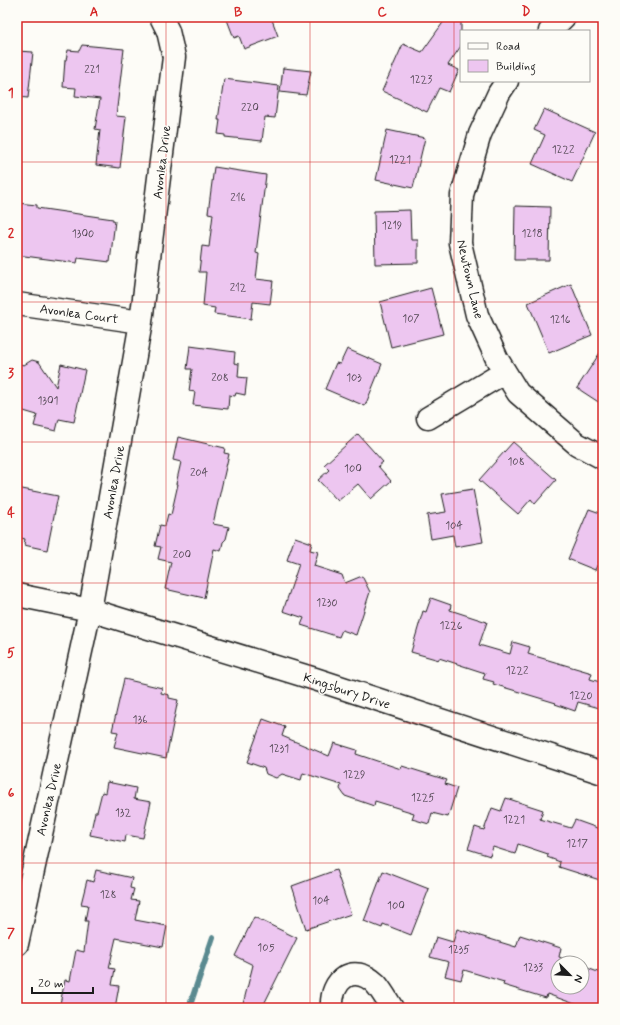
<svg xmlns="http://www.w3.org/2000/svg" width="620" height="1025" font-family="Mynerve,sans-serif">
<rect width="100%" height="100%" fill="#fdfcf7"/>
<filter id="ink" filterUnits="userSpaceOnUse"><feTurbulence type="fractalNoise" baseFrequency=".025" numOctaves="2"/><feDisplacementMap in="SourceGraphic" scale="8" xChannelSelector="R" yChannelSelector="G"/><feConvolveMatrix kernelMatrix="1 2 1 2 8 2 1 2 1" color-interpolation-filters="sRGB"/></filter>
<g filter="url(#ink)">
<g fill="none" stroke-linecap="round" stroke-linejoin="round">
<!-- stream -->
<path stroke="#5a8a90" stroke-width="6" d="M189,1008L213,937"/>
</g>
<!-- building -->
<path fill="#edc6f0" stroke="#1c1c1c" d="M226,17H271L278,36L244,49L239,36L234,38Z
M447,17H461V46L448,65L459,70L449,92L439,88L427,112L382,91L403,44L422,52Z
M82,45L124,49L116,116L126,117L120,168L96,165L100,130L95,129L100,99L75,96L76,88L63,87L65,60H66L68,50L79,51Z
M17,51L33,52L28,98L17,97Z
M283,68L311,71L306,95L280,92Z
M224,79L279,86L275,118L265,117L262,141L225,137V135L218,134L220,120H218Z
M544,109L595,132L572,182L532,164L545,135L534,130Z
M387,130L425,138L413,188L376,180Z
M214,167L266,175L256,253L259,254L256,279L273,281L270,304L253,302L251,319L214,314L215,308L203,306L206,272H199L202,246L209,247L213,214L208,213Z
M17,203L37,205V208L113,219V221H115L110,262L78,258L77,263L17,255Z
M515,206L550,207L549,260H514Z
M410,210L411,240H418V263L375,264L374,211Z
M571,284L592,335L549,353L528,303Z
M431,288L443,334L391,347L380,302Z
M190,346L235,352L234,363L239,364L238,377L247,378L245,395L236,393L235,396L229,395L228,409L193,405L195,392L189,391L192,369H187Z
M603,348V405L577,388Z
M347,349L382,364L365,406L325,389L336,363L340,364Z
M32,360L39,362L56,387L61,364L85,370L74,422L59,419L56,431L34,426L37,415L17,409V373L19,364L24,365Z
M358,434L383,462L378,466L391,481L371,499L358,484L338,501L318,480L329,470L324,465Z
M178,437L225,448L224,453L229,454L213,524L229,527L226,539L223,542L221,551L214,549L204,598L165,589L171,562L158,559L161,547L155,546L160,525L165,526L168,514L171,515L178,484H176L181,462L173,460Z
M513,442L556,480L535,504L531,499L518,514L479,480Z
M17,488L58,496L47,550L24,545L25,539L17,537Z
M473,489L483,542L455,547L453,535L431,539L427,515L446,512L442,494Z
M589,509L603,514V552L595,570L568,559Z
M295,537L312,543L310,550L318,552L314,566L342,575L345,583L362,576L370,592L356,635L342,630L339,637L301,625L304,618L283,611L299,564L287,560Z
M431,598L451,605L450,610L487,622L479,645L510,654L513,642L530,647L528,654L592,673L590,679L603,683V709L578,702L575,711L555,704L556,703L493,684L494,682L483,679L485,673L439,658V660L411,652L423,611L426,612Z
M124,679L162,688L161,693L169,695V698L178,700L166,758L114,747L118,732L112,731Z
M263,719L285,727L282,736L329,756L334,743L357,750L356,754L401,769L402,766L447,780L445,784L457,788L448,817L432,813L429,824L412,819L414,813L375,801L374,806L345,796L340,789L341,785L303,773L301,780L282,774L276,778L266,774L264,768L247,762Z
M107,782L136,788L134,799L151,802L143,838L126,835L125,842L90,835L95,812H97L102,792L105,793Z
M506,798L543,810L540,819L571,828L575,820L603,830V881L559,867L560,862L547,857L548,854L518,844L515,854L493,847L490,856L468,849L475,827L484,830L492,808L501,811Z
M96,870L132,878L130,888L134,889L131,900L139,901L135,920L167,926L163,947L116,938L109,968L115,969L112,985L119,986L115,1008H82L60,1004L65,980L70,981L76,950L84,952L88,921H85L88,905L81,904L87,880L93,882Z
M336,870L351,914L306,929L292,886Z
M383,871L429,889L411,935L383,924L382,928L364,921Z
M254,917L297,938L262,1008H242L253,965L235,956Z
M457,929L516,947L520,935L561,948L559,957L574,963H558V987H582V966L603,974V1008H586L547,994L546,998L503,985L504,982L464,970L461,980L445,976L449,962L430,957L436,937L453,942Z"/>
<g fill="none" stroke-linecap="round" stroke-linejoin="round">
<!-- minor casing -->
<g stroke="#1c1c1c" stroke-width="25">
<path id="minor" d="M550,31L564,17
M507,81L499,93L480,134L462,195L460,243L477,315L497,359L518,393L577,444L603,458
M17,304L141,322
M428,418L505,372
M17,595L90,610L315,679L603,773
M17,944L90,610L141,322L174,57L168,31L161,17
M332,1008C330,980 353,962 376,984C382,991 387,1000 392,1008"/>
</g>
<!-- minor -->
<use href="#minor" stroke="#fdfcf7" stroke-width="22"/>
</g>
</g>
<!-- grid -->
<path fill="none" stroke="#d62828" stroke-width="1" stroke-opacity="0.55" d="M166,17V1008M310,17V1008M454,17V1008M17,162H603M17,302H603M17,442H603M17,583H603M17,723H603M17,863H603"/>
<g text-anchor="middle" stroke-width="3" stroke-linejoin="round" paint-order="stroke">
<!-- number labels -->
<g font-size="11" fill="#504651">
<text x="92" y="73">221</text>
<text x="421" y="83">1223</text>
<text x="250" y="111">220</text>
<text x="563" y="153">1222</text>
<text x="400" y="163">1221</text>
<text x="238" y="201">216</text>
<text x="392" y="229">1219</text>
<text x="83" y="237">1300</text>
<text x="532" y="237">1218</text>
<text x="238" y="291">212</text>
<text x="411" y="322">107</text>
<text x="560" y="323">1216</text>
<text x="220" y="381">208</text>
<text x="354" y="381">103</text>
<text x="48" y="404">1301</text>
<text x="516" y="465">108</text>
<text x="353" y="472">100</text>
<text x="199" y="476">204</text>
<text x="454" y="529">104</text>
<text x="182" y="558">200</text>
<text x="327" y="606">1230</text>
<text x="451" y="629">1226</text>
<text x="517" y="674">1222</text>
<text x="581" y="699">1220</text>
<text x="140" y="723">136</text>
<text x="279" y="752">1231</text>
<text x="354" y="778">1229</text>
<text x="423" y="801">1225</text>
<text x="123" y="816">132</text>
<text x="514" y="823">1221</text>
<text x="577" y="847">1217</text>
<text x="108" y="898">128</text>
<text x="321" y="904">104</text>
<text x="396" y="909">100</text>
<text x="266" y="951">105</text>
<text x="459" y="953">1235</text>
<text x="533" y="971">1233</text>
</g>
<!-- street labels -->
<g font-size="13" fill="#1c1c1c" stroke="#fdfcf7">
<text transform="translate(161 162) rotate(-83)" y="5">Avonlea Drive</text>
<text transform="translate(471 279) rotate(77)" y="5">Newtown Lane</text>
<text transform="translate(79 313) rotate(8)" y="5">Avonlea Court</text>
<text transform="translate(113 482) rotate(-80)" y="5">Avonlea Drive</text>
<text transform="translate(347 690) rotate(18)" y="5">Kingsbury Drive</text>
<text transform="translate(48 799) rotate(-77)" y="5">Avonlea Drive</text>
</g>
</g>
<!-- margin -->
<rect width="620" height="1025" fill="none" stroke="#fdfcf7" stroke-width="44"/>
<!-- legend -->
<rect x="460" y="30" width="130" height="52" fill="#fdfcf7" stroke="#a3a29f"/>
<rect x="468" y="43" width="20" height="6" fill="#fdfcf7" stroke="#a3a29f"/>
<text x="496" y="50" font-size="12" fill="#1c1c1c">Road</text>
<rect x="468" y="60" width="20" height="12" fill="#edc6f0" stroke="#a3a29f"/>
<text x="496" y="70" font-size="12" fill="#1c1c1c">Building</text>
<!-- north arrow -->
<g transform="translate(570 975) rotate(114)"><circle r="19" fill="#fdfcf7" stroke="#a3a29f"/>
<path d="M0-3L7 15L0 10L-7 15Z" fill="#1c1c1c"/>
<text y="-6" font-size="11" font-weight="bold" text-anchor="middle" fill="#1c1c1c">N</text>
</g>
<!-- scale -->
<path d="M32 987v6h61v-6" fill="none" stroke="#1c1c1c" stroke-width="2"/>
<text x="38" y="987" font-size="12" fill="#1c1c1c" stroke="#fdfcf7" stroke-width="3" paint-order="stroke">20 m</text>
<rect x="22" y="22" width="576" height="981" fill="none" stroke="#d62828" stroke-width="1.5"/>
<g font-size="13" text-anchor="middle" font-weight="bold" fill="#d62828">
<text x="94" y="16">A</text>
<text x="238" y="16">B</text>
<text x="382" y="16">C</text>
<text x="526" y="16">D</text>
<text x="11" y="97">1</text>
<text x="11" y="237">2</text>
<text x="11" y="377">3</text>
<text x="11" y="517">4</text>
<text x="11" y="657">5</text>
<text x="11" y="797">6</text>
<text x="11" y="937">7</text>
</g>
</svg>
